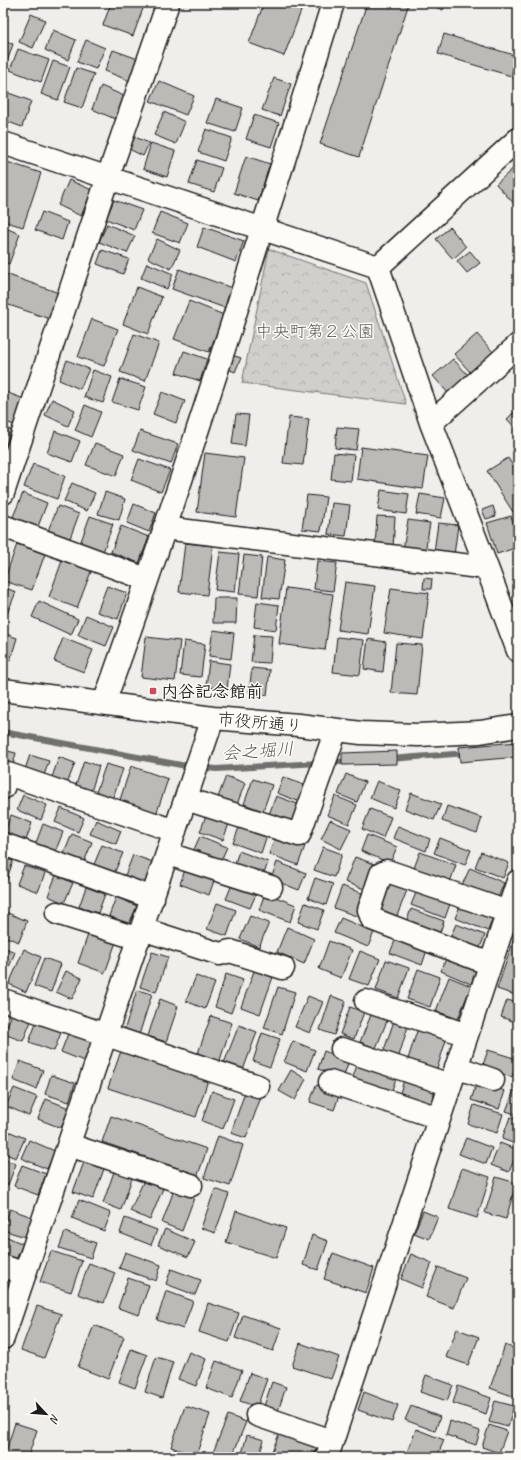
<svg xmlns="http://www.w3.org/2000/svg" width="521" height="1460" font-family="Caveat,'Klee One',sans-serif">
<defs>
<pattern id="park-crowns" width="20" height="18" patternUnits="userSpaceOnUse"><rect width="20" height="18" fill="#d0cfcc"/><path d="M2 6a3 3 0 1 1 6 0M12 15a3 3 0 1 1 6 0" fill="none" stroke="#b2b1af"/></pattern>
</defs>
<rect width="100%" height="100%" fill="#f0eeea"/>
<filter id="ink" filterUnits="userSpaceOnUse"><feTurbulence type="fractalNoise" baseFrequency=".025" numOctaves="2"/><feDisplacementMap in="SourceGraphic" scale="8" xChannelSelector="R" yChannelSelector="G"/><feConvolveMatrix kernelMatrix="1 2 1 2 8 2 1 2 1" color-interpolation-filters="sRGB"/></filter>
<g filter="url(#ink)">
<!-- built -->
<path fill="#e0deda" d="M518,447V467L510,454Z"/>
<!-- park -->
<path fill="url(#park-crowns)" stroke="#767674" d="M269,249L366,283L406,404L242,383Z"/>
<g fill="none" stroke-linecap="round" stroke-linejoin="round">
<!-- stream -->
<path stroke="#706f6d" stroke-width="6" d="M3,732L181,765L216,769L319,763
M390,759L467,753
M328,763L349,761"/>
</g>
<!-- building -->
<path fill="#bbbab6" stroke="#1c1c1c" d="M111,3H145L133,36L103,25Z
M264,3H304L284,56L249,43Z
M367,3H409L359,157L320,144Z
M437,3H446L443,10L435,7Z
M31,14L45,20L33,48L19,42Z
M53,30L76,40L68,60L45,50Z
M444,34L517,56L511,76L438,54Z
M86,40L105,48L96,69L77,62Z
M3,41L13,44L5,68L3,67Z
M18,49L49,60L41,82L10,70Z
M113,50L138,59L130,81L105,71Z
M53,61L70,67L58,100L41,94Z
M518,66V81L513,79Z
M76,68L94,74L82,108L64,102Z
M274,78L291,84L280,116L262,110Z
M159,81L194,96L186,115L150,101Z
M101,86L124,96L115,119L92,109Z
M3,91L31,101L22,127L3,120Z
M216,99L243,108L235,132L207,123Z
M164,112L185,122L176,144L154,135Z
M254,115L279,123L271,147L246,139Z
M206,129L232,138L224,161L198,152Z
M135,137L149,143L143,156L129,149Z
M151,143L175,151L167,177L143,169Z
M246,156L270,164L258,201L234,193Z
M197,160L222,168L214,192L189,184Z
M7,162L41,173L23,227L3,221V174Z
M518,164V208L496,184Z
M69,180L92,190L81,216L58,205Z
M114,200L142,210L134,230L106,219Z
M42,212L68,222L62,240L35,230Z
M160,212L188,223L180,243L152,233Z
M107,224L135,236L127,253L99,242Z
M3,227L20,234L9,264L3,262Z
M204,227L244,241L236,262L197,247Z
M450,227L466,247L453,259L436,239Z
M157,239L180,250L171,269L148,258Z
M102,250L129,259L123,274L97,264Z
M470,251L480,263L467,273L457,261Z
M147,263L173,274L167,289L141,278Z
M179,269L232,288L225,308L172,289Z
M3,273L59,293L50,319L3,303Z
M137,287L162,297L148,334L123,324Z
M189,301L224,315L209,352L174,339Z
M92,319L118,329L104,366L78,357Z
M134,334L159,343L145,381L120,372Z
M477,334L493,352L470,372L454,354Z
M184,351L207,359L200,381L176,373Z
M232,355L241,358L235,372L226,368Z
M453,359L468,375L448,393L433,376Z
M67,360L89,369L80,389L59,380Z
M93,370L112,377L103,403L84,397Z
M120,379L146,387L138,410L112,402Z
M3,391L24,399L14,425L3,421Z
M162,392L185,401L176,423L153,414Z
M52,399L75,410L68,426L45,415Z
M85,405L101,412L91,437L75,430Z
M518,408V431L507,419Z
M236,414L249,415L245,446L232,444Z
M289,417L309,419L303,465L283,463Z
M3,427L11,430L3,453Z
M337,427L359,429L356,450L335,448Z
M55,431L80,441L72,462L47,453Z
M140,431L178,444L171,464L133,450Z
M95,443L124,454L116,476L86,465Z
M361,447L428,456L423,489L357,479Z
M205,453L244,458L236,517L197,512Z
M334,453L354,455L351,481L331,479Z
M508,458L518,474V509L513,512L487,471Z
M139,459L170,470L161,492L131,480Z
M33,464L65,476L57,499L24,487Z
M72,483L95,493L87,511L64,501Z
M381,490L409,494L406,514L378,510Z
M105,492L125,499L119,520L98,514Z
M23,493L47,503L37,529L12,519Z
M420,494L445,498L441,518L416,514Z
M307,495L326,497L321,531L302,529Z
M332,503L350,505L346,536L328,534Z
M134,504L156,513L149,532L127,523Z
M58,506L79,514L69,541L47,533Z
M493,506L496,516L486,519L482,510Z
M90,516L113,524L103,552L80,544Z
M377,516L395,517L393,548L375,547Z
M511,516L518,538V547L497,554L487,523Z
M408,520L430,523L425,553L403,550Z
M438,523L458,525L454,555L434,552Z
M121,526L149,537L139,563L111,552Z
M185,543L213,546L207,595L179,592Z
M17,544L45,554L32,590L4,581Z
M220,552L239,554L235,592L215,590Z
M244,555L262,557L258,596L239,594Z
M267,557L285,560L279,599L262,597Z
M63,558L92,569L77,608L49,597Z
M317,561L337,563L333,591L314,589Z
M424,578L432,579L431,589H423Z
M345,582L375,586L368,634L338,630Z
M107,586L127,593L118,619L97,612Z
M3,587L16,592L7,614L3,612Z
M286,588L333,594L325,650L279,644Z
M391,588L429,593L423,639L384,633Z
M214,598H237L236,623H213Z
M39,601L78,619L71,635L32,617Z
M257,602L279,605L276,630L254,627Z
M86,615L114,627L106,646L78,635Z
M213,630L234,633L231,659L209,656Z
M3,633L17,638L10,661L3,658Z
M254,635L272,636L270,663L251,662Z
M146,637L180,641L175,681L141,677Z
M337,637L364,640L360,675L333,672Z
M63,638L93,650L84,672L54,661Z
M368,639L386,642L383,672L364,669Z
M184,641L205,644L201,677L180,675Z
M396,643L422,645L417,695L391,693Z
M209,661L230,664L227,689L206,687Z
M252,668L270,670L267,695L249,692Z
M518,742V757L460,762L459,747Z
M3,750L16,753L11,773L3,770Z
M397,751V764L342,765V753Z
M30,755L49,761L42,781L23,775Z
M59,757L75,763L65,789L50,783Z
M84,761L99,766L90,795L74,791Z
M106,764L123,769L112,800L95,795Z
M131,766L168,779L155,818L118,806Z
M346,774L365,782L357,802L338,794Z
M226,776L245,783L236,807L217,800Z
M283,777L309,787L303,803L277,793Z
M253,779L272,785L263,811L244,804Z
M377,781L401,791L394,808L370,798Z
M411,793L441,804L434,820L405,809Z
M23,795L47,805L41,820L17,810Z
M276,796L303,806L295,827L268,817Z
M335,796L357,805L349,824L327,815Z
M447,806L482,818L477,833L442,821Z
M61,808L84,818L78,832L55,822Z
M370,809L391,817L383,838L362,829Z
M207,813L230,821L223,840L200,832Z
M11,815L32,823L24,846L3,837Z
M96,820L121,831L116,844L90,834Z
M330,820L351,829L341,849L321,839Z
M43,824L63,832L54,855L34,848Z
M240,825L267,835L261,853L233,843Z
M398,826L430,839L426,851L393,838Z
M72,834L92,842L83,865L63,856Z
M276,835L305,846L298,865L269,854Z
M367,835L397,847L390,863L361,851Z
M200,836L227,847L219,865L192,854Z
M440,838L471,850L465,865L434,853Z
M102,845L123,853L113,876L93,867Z
M323,847L342,854L334,877L314,870Z
M239,851L268,862L263,877L234,866Z
M420,852L456,865L450,882L414,868Z
M481,852L509,863L503,878L475,867Z
M133,855L153,862L144,886L124,878Z
M355,857L377,865L367,890L345,882Z
M3,858L13,861L6,882L3,881Z
M277,862L306,873L299,890L271,879Z
M24,866L45,873L38,892L17,884Z
M186,867L215,878L209,895L180,884Z
M470,868L504,883L497,900L462,885Z
M56,875L73,883L64,903L48,896Z
M315,878L333,884L326,905L308,898Z
M391,879L409,885L395,921L378,915Z
M233,882L257,892L250,908L226,899Z
M342,886L367,895L359,917L334,908Z
M86,887L105,894L98,913L79,907Z
M418,888L451,901L445,918L411,905Z
M265,893L296,905L290,922L259,910Z
M116,897L137,906L129,924L109,916Z
M462,902L494,914L488,931L455,918Z
M217,903L236,910L227,936L207,929Z
M305,903L324,910L317,929L298,922Z
M411,909L444,921L439,935L406,923Z
M3,911L27,921L19,942L3,936Z
M250,916L269,923L259,947L240,939Z
M341,918L374,932L368,947L334,933Z
M456,924L485,935L479,950L450,938Z
M287,927L314,939L304,964L277,952Z
M518,927V996L497,989Z
M90,929L117,939L105,973L78,963Z
M396,938L427,950L422,965L390,953Z
M329,941L352,950L341,978L319,969Z
M3,947L15,952L3,983Z
M24,949L41,957L26,992L9,984Z
M360,951L380,959L369,986L349,979Z
M152,952L168,957L156,992L140,987Z
M447,956L477,968L471,984L441,971Z
M44,958L61,964L51,992L34,986Z
M386,960L409,968L398,998L376,990Z
M418,969L440,977L430,1007L407,999Z
M66,971L82,978L72,999L56,992Z
M254,971L273,977L260,1014L241,1007Z
M226,974L243,980L231,1013L215,1007Z
M196,976L215,983L205,1009L186,1001Z
M449,977L471,986L458,1019L436,1011Z
M278,987L295,992L282,1034L264,1028Z
M137,990L152,994L138,1038L123,1034Z
M308,996L323,1002L310,1033L295,1027Z
M331,996L346,1001L334,1035L320,1030Z
M160,999L178,1006L166,1042L148,1036Z
M507,1000L518,1003V1023L501,1017Z
M350,1007L364,1012L354,1039L340,1034Z
M373,1010L389,1016L376,1048L360,1042Z
M12,1014L31,1021L23,1041L4,1034Z
M211,1016L232,1023L219,1063L197,1056Z
M395,1018L409,1023L398,1059L383,1053Z
M37,1021L62,1030L54,1051L29,1042Z
M239,1025L257,1032L243,1070L224,1063Z
M418,1028L447,1037L437,1069L408,1059Z
M69,1031L93,1040L84,1061L61,1052Z
M262,1033L280,1039L270,1067L253,1061Z
M293,1041L315,1050L307,1071L284,1062Z
M488,1050L517,1059L512,1077L482,1068Z
M121,1051L208,1080L196,1117L108,1088Z
M324,1051L349,1061L343,1078L318,1069Z
M20,1061L43,1070L36,1089L13,1080Z
M358,1062L397,1076L390,1095L352,1080Z
M291,1070L306,1079L295,1100L279,1091Z
M51,1075L75,1083L69,1102L45,1094Z
M405,1077L436,1087L430,1106L399,1096Z
M477,1082L505,1091L499,1109L471,1100Z
M316,1085L340,1093L334,1110L310,1102Z
M14,1088L37,1097L29,1116L6,1106Z
M514,1090L518,1091V1115L506,1111Z
M212,1091L234,1099L223,1129L202,1121Z
M245,1092L261,1097L246,1138L231,1133Z
M46,1099L69,1108L61,1128L38,1119Z
M474,1105L503,1114L497,1133L468,1124Z
M111,1116L207,1149L198,1175L102,1142Z
M510,1117L518,1120V1145L502,1139Z
M3,1129L25,1138L16,1158L3,1153Z
M218,1136L243,1145L230,1186L204,1178Z
M466,1138L492,1148L486,1164L459,1154Z
M29,1140L55,1151L47,1169L21,1158Z
M500,1143L518,1150L509,1172L491,1165Z
M3,1159L16,1164L8,1185L3,1183Z
M84,1162L104,1169L93,1199L73,1192Z
M22,1165L46,1174L38,1195L14,1186Z
M462,1168L490,1177L477,1218L449,1209Z
M115,1169L133,1175L121,1210L103,1203Z
M496,1177L516,1183L506,1219L485,1213Z
M145,1178L164,1186L150,1220L130,1211Z
M215,1189L229,1194L215,1233L201,1228Z
M174,1190L194,1198L182,1231L162,1223Z
M79,1200L111,1213L104,1231L72,1218Z
M10,1209L32,1217L25,1237L3,1230Z
M236,1211L286,1228L276,1258L226,1242Z
M423,1211L438,1217L429,1239L414,1233Z
M125,1218L157,1230L151,1245L120,1233Z
M165,1229L195,1242L188,1257L158,1245Z
M65,1232L96,1243L91,1258L59,1248Z
M3,1235L23,1244L15,1262L3,1256Z
M312,1235L328,1241L318,1270L303,1265Z
M51,1251L82,1261L71,1292L40,1282Z
M125,1252L161,1265L156,1281L119,1268Z
M333,1253L374,1268L366,1293L324,1279Z
M411,1254L432,1263L422,1288L401,1279Z
M89,1263L115,1273L104,1303L78,1294Z
M438,1267L466,1278L454,1308L426,1297Z
M171,1269L201,1280L195,1295L166,1284Z
M3,1278L12,1281L4,1301L3,1300Z
M128,1278L149,1285L139,1315L118,1308Z
M166,1291L193,1301L183,1329L157,1320Z
M208,1303L239,1313L229,1342L199,1332Z
M37,1306L61,1314L44,1358L21,1350Z
M243,1315L281,1328L273,1351L235,1338Z
M94,1325L124,1337L108,1379L78,1367Z
M457,1329L479,1337L468,1365L446,1357Z
M300,1343L339,1357L331,1379L292,1366Z
M505,1345L518,1350V1398L490,1388Z
M131,1349L147,1355L135,1388L119,1382Z
M189,1352L206,1359L196,1386L178,1379Z
M156,1357L173,1362L162,1398L145,1392Z
M216,1361L242,1370L232,1398L206,1388Z
M250,1373L267,1379L257,1407L240,1401Z
M426,1375L453,1385L447,1401L420,1392Z
M272,1382L286,1387L277,1414L263,1409Z
M458,1386L491,1398L486,1414L453,1403Z
M364,1392L398,1405L392,1422L358,1410Z
M495,1401L514,1406L508,1427L489,1422Z
M185,1406L210,1414L196,1456L171,1447Z
M411,1406L440,1417L435,1431L405,1420Z
M228,1415L246,1422L232,1457H218L212,1455Z
M450,1421L480,1431L476,1445L446,1435Z
M15,1423L37,1430L28,1457H4Z
M489,1425L507,1431L499,1453L482,1447Z
M416,1429L444,1440L437,1457H405Z
M280,1432L317,1447L313,1457L270,1456Z
M247,1435L264,1440L259,1457H241Z
M518,1443V1457H513Z"/>
<g fill="none" stroke-linecap="round" stroke-linejoin="round">
<!-- minor casing -->
<g stroke="#1c1c1c" stroke-width="25">
<path id="minor" d="M3,143L378,267
M378,267L431,423L487,568L518,651
M378,267L518,139
M431,423L518,345
M3,493L108,177L168,3
M3,526L146,579
M164,528L487,568
M3,690L213,718L299,725L361,733L418,735L480,732L518,726
M104,703C187,472 260,237 333,3
M3,788L8,774L175,831
M186,799L299,835L336,730
M3,844L153,898
M168,854L271,887
M57,913L139,939
M142,929L220,954L230,951L283,968
M490,964L372,919L369,910L381,874L387,871L508,912
M3,1000L258,1086
M366,1001L467,1035
M342,1049L450,1085
M456,1067L493,1080
M330,1082L439,1118
M69,1145L191,1185
M3,1266L25,1274
M3,1338L213,718
M257,1415L332,1441
M327,1457L518,881"/>
</g>
<!-- minor -->
<use href="#minor" stroke="#fdfcf7" stroke-width="22"/>
</g>
</g>
<!-- markers -->
<rect fill="#d1495b" stroke="#fdfcf7" stroke-width="1.5" x="149" y="687" width="8" height="8" rx="2"/>
<g text-anchor="middle" stroke-width="3" stroke-linejoin="round" paint-order="stroke">
<!-- park labels -->
<g font-size="17" fill="#5b5b5a" stroke="#fdfcf7">
<text x="315" y="337">中央町第２公園</text>
</g>
<!-- poi labels -->
<g font-size="17" font-weight="bold" fill="#1c1c1c" stroke="#fdfcf7" text-anchor="start">
<text x="161" y="697">内谷記念館前</text>
</g>
<!-- street labels -->
<g font-size="17" fill="#1c1c1c" stroke="#fdfcf7">
<text transform="translate(260 722) rotate(5)" y="6">市役所通り</text>
</g>
<!-- water labels -->
<g font-size="18" font-style="italic" fill="#5b5b59" stroke="#fdfcf7">
<text transform="translate(258 751) rotate(-4)" y="6">会之堀川</text>
</g>
</g>
<!-- margin -->
<rect width="521" height="1460" fill="none" stroke="#fdfcf7" stroke-width="16"/>
<rect x="8" y="8" width="505" height="1444" fill="none" stroke="#1c1c1c" stroke-width="1.5" filter="url(#ink)"/>
<!-- north arrow -->
<g transform="translate(46 1414) rotate(116)" stroke="#fdfcf7" stroke-width="3" paint-order="stroke">
<path d="M0-3L7 15L0 10L-7 15Z" fill="#1c1c1c"/>
<text y="-6" font-size="11" font-weight="bold" text-anchor="middle" fill="#1c1c1c">N</text>
</g>
</svg>
